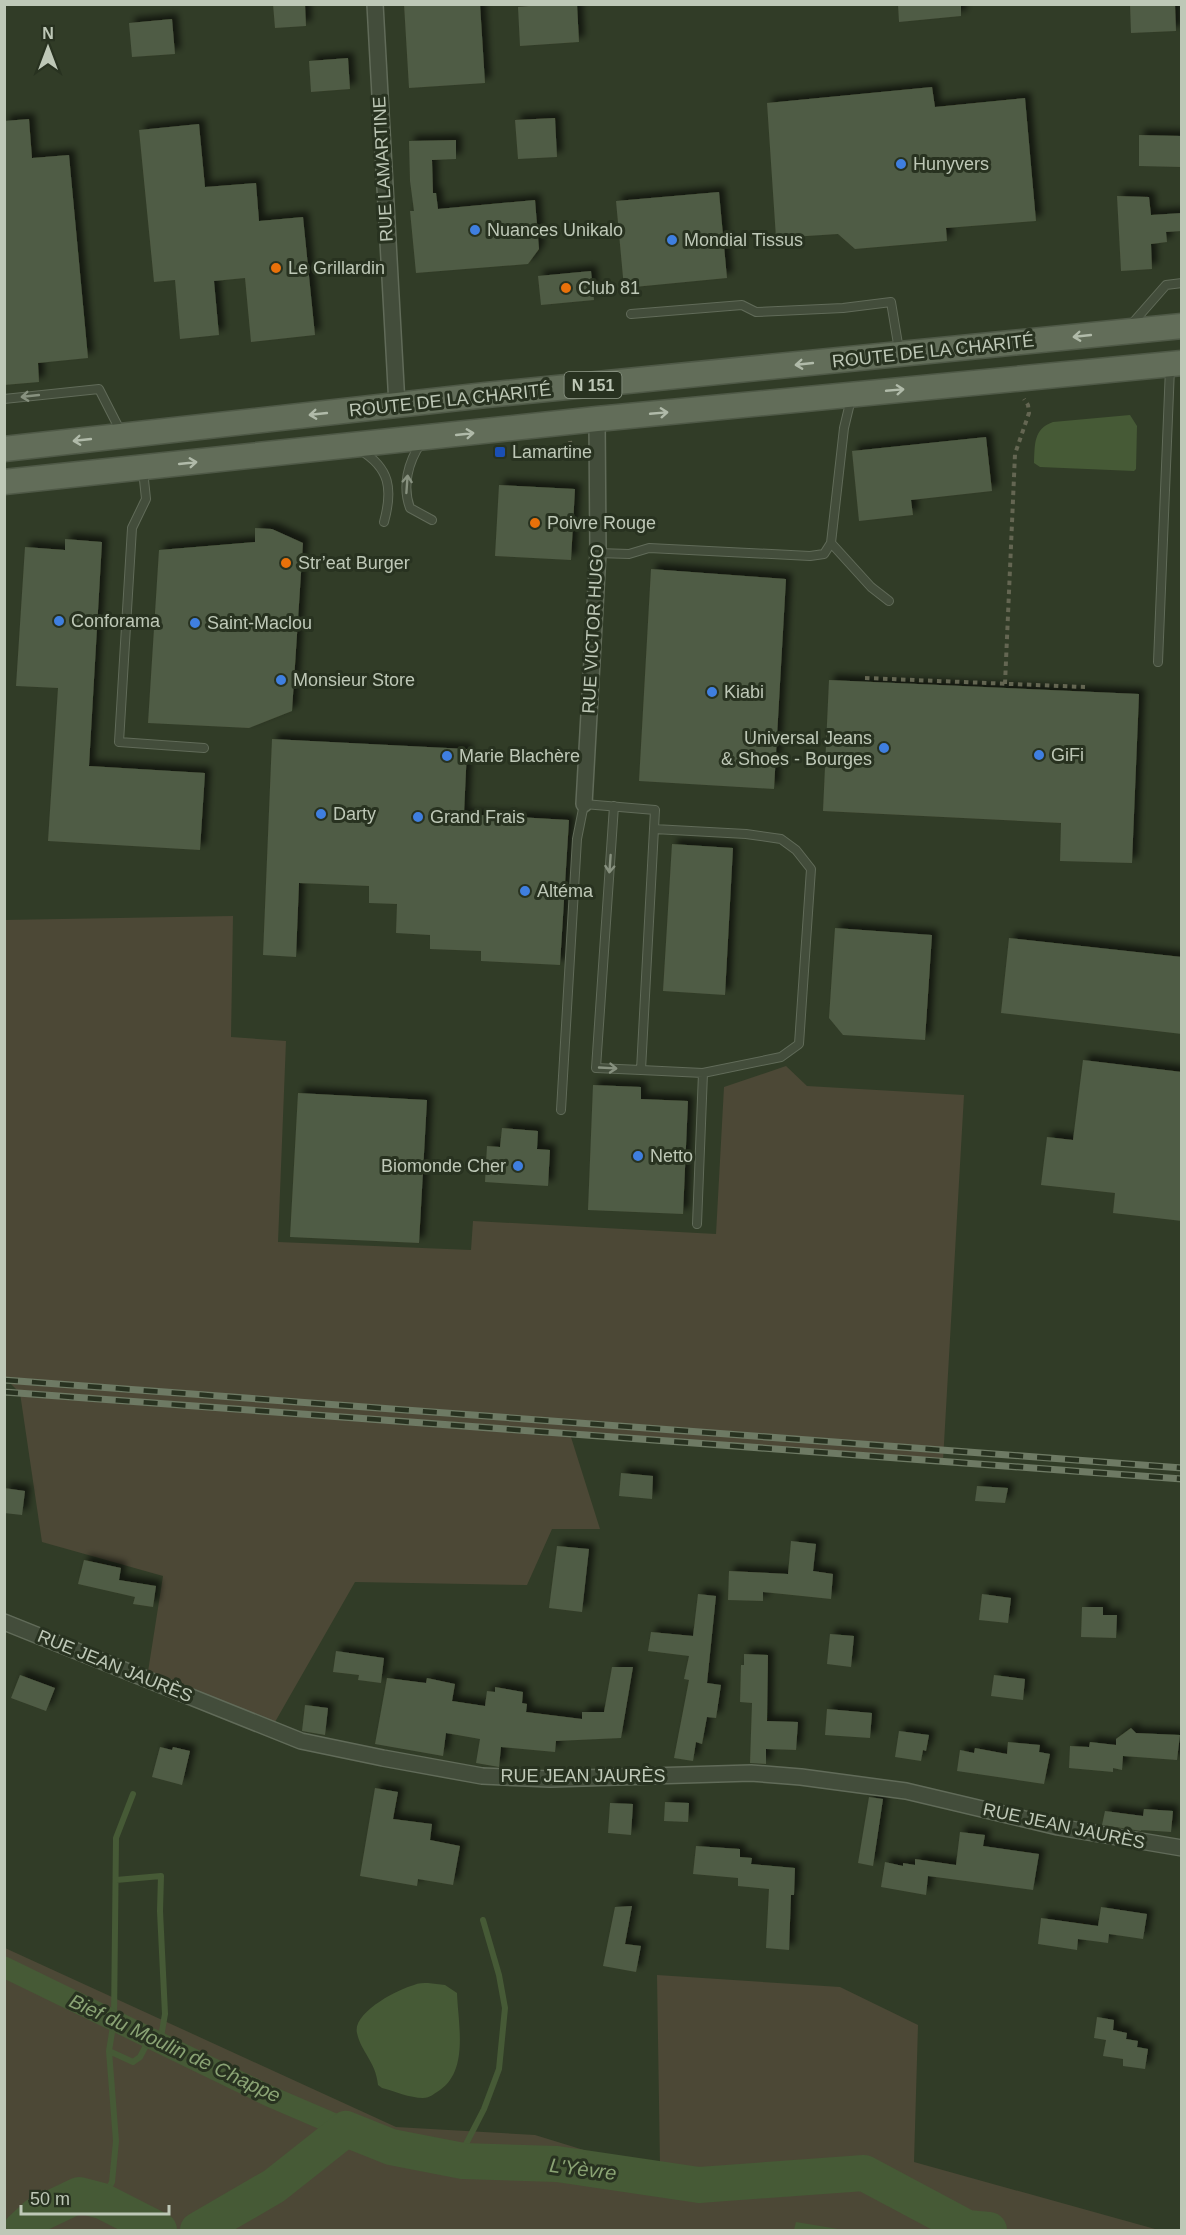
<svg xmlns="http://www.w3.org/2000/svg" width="1186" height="2235" font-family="Arial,sans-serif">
<defs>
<filter id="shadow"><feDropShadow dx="5.5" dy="-5.5" stdDeviation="3" flood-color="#0009"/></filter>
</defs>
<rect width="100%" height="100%" fill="#313c27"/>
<!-- green -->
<path fill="#4c4836" d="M233,916L231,1037L286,1041L278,1242L471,1250L473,1221L716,1234L724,1087L786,1066L807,1086L964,1095L943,1461L570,1434L600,1529H552L527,1585L355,1582L271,1729L147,1678L163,1576L42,1542L20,1393L5,1378L4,920Z
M5,1948L396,2127L535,2135L626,2163L660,2165L657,1975L840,1987L918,2025L914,2162L1155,2229L1171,2230H5Z"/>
<!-- water -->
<path fill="#465a36" d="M1130,415L1137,426L1136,469L1134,471L1040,467L1034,463C1035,445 1033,429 1053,422Z
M428,1983L445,1985L457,1993C458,2023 469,2070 440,2090C435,2093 430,2098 423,2098C410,2098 394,2091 382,2088L378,2085C376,2062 361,2052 357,2033C352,2013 398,1989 414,1985C418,1983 424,1983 428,1983Z
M796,2222L844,2230H794Z"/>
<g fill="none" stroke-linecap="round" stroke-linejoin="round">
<!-- stream -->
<path stroke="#465a36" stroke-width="6" d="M116,1880L161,1876L160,1911L165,2014L160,2043
M109,2051L133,2062L140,2057L150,2038
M463,2161L466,2144L484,2109L499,2069L505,2008L499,1975L483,1920
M102,2201L112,2182L116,2141L109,2051L114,2020L116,1838L133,1794"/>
<!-- canal -->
<path stroke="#465a36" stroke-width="21" d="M4,1967L269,2096L346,2129"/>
<!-- river -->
<path stroke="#465a36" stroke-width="36" d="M21,2230L37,2215L79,2195L102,2201L159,2230
M198,2230L274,2186L346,2129L391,2147L463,2161L557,2164L699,2185L864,2173L967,2228L989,2230"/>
</g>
<!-- building -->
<path fill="#505b44" filter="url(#shadow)" d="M273,4H305L306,26L275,28Z
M404,4H480L485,83L409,88Z
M549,4H577L579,42L520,46L518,7Z
M898,4H961V16L899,22Z
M1130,4H1175L1176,31L1131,33Z
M172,19L175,54L132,57L129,23Z
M348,58L350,89L311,92L309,61Z
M932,87L935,107L1025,98L1036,221L946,228L947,241L855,249L838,234L776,238L767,103Z
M555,118L557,157L518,159L515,120Z
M29,119L32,158L69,155L88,358L38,363L39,382L4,385V121Z
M199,124L205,187L256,183L259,221L303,217L315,335L251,342L245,278L214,281L219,335L180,339L175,280L154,282L139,130Z
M1139,135L1182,136L1181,167L1139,166Z
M456,140V159L432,160L433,193H436L438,209L535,200L539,249L528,264L416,273L410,211H414L410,181L409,141Z
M719,192L727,278L624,288L616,201Z
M1117,196L1149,197L1151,215L1182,213V231L1166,232L1167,242L1151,244L1152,269L1121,271Z
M591,271L594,300L541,305L538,276Z
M986,437L992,491L911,500L913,515L859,521L852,451Z
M499,485L575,489L571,560L495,556Z
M255,528L272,529L303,543L292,711L249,728L148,723L159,550L255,542Z
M65,539L102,542L89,766L205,773L200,850L48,841L58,688L16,686L25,547L65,550Z
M651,569L786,579L774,789L639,781Z
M829,680L1139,694L1132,863L1060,861L1061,823L823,811Z
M272,739L467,749L464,814L569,820L560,965L481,961V951L430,949V935L396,933L397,904L369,903V886L299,883L296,957L263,955Z
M672,844L733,848L725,995L663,991Z
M835,928L932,935L925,1040L843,1035L829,1018Z
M1009,938L1182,957V1034L1001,1013Z
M1083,1060L1182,1072V1221L1113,1213L1115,1193L1041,1185L1047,1137L1073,1140Z
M593,1085L641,1087V1099L688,1101L683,1214L588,1210Z
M298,1093L427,1100L419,1243L290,1237Z
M502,1128L538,1131L537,1149L550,1150L548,1186L485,1182L487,1146L500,1147Z
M621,1473L653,1476L652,1499L619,1496Z
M977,1486L1008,1488L1005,1503L975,1501Z
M4,1488L25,1491L22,1515L4,1513Z
M791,1541L816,1544L813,1571L833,1574L831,1599L763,1592V1601L728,1600L729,1571L788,1574Z
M557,1546L589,1549L582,1612L549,1608Z
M84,1560L121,1568L119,1580L156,1586L153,1607L133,1604L135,1597L78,1584Z
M698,1594L716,1596L707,1683L721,1685L716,1718L707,1717L702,1744L696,1742L693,1761L674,1758L689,1680L684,1679L689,1656L648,1651L651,1632L693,1636Z
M982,1594L1011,1598L1008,1623L979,1620Z
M1082,1607H1103V1615H1117L1116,1638L1081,1637Z
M830,1634L854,1636L851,1667L827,1664Z
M336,1651L384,1658L381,1683L358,1680L359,1675L333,1672Z
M744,1654L768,1655L767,1721L798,1722L796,1750L766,1749V1764L750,1763L752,1703L740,1702L741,1665H744Z
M612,1667H633L621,1738L556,1741L555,1752L501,1747L499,1767L476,1763L480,1739L446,1733L443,1756L375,1744L387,1678L426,1683L427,1678L455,1684L452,1701L485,1706L487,1691L495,1692V1687L523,1692L522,1703L527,1704L526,1712L582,1719V1712H604Z
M20,1675L55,1688L46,1711L11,1698Z
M994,1675L1025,1679L1023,1700L991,1696Z
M305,1705L328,1708L325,1735L302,1731Z
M827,1709L872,1713L870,1738L825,1735Z
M1131,1728L1136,1733L1180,1735L1177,1760L1123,1756L1122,1770L1113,1768V1772L1069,1768L1070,1746L1089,1747L1090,1742L1116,1745V1739Z
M899,1731L929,1735L926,1751L923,1750L921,1761L895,1757Z
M1008,1742L1040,1745L1039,1752L1050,1754L1044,1784L957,1771L960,1750L974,1753L975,1748L1007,1754Z
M160,1747L172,1750L173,1747L190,1751L182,1785L152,1777Z
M375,1788L398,1792L393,1819L432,1824L430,1840L460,1846L453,1885L418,1879L417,1886L360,1876Z
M869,1797L883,1799L873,1866L858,1863Z
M665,1802L689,1803L688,1822L664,1821Z
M610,1803L633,1804L631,1835L608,1833Z
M1144,1809L1173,1811L1171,1832L1141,1830Z
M1105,1811L1143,1816L1141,1831L1102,1825Z
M960,1832L985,1835L983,1846L1039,1854L1033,1890L928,1876L926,1895L881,1887L885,1862L903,1866V1863L915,1865V1859L956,1865Z
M696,1846L740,1849V1857L752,1858L751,1864L795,1868L794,1895H791L789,1950L766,1948L769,1889L738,1886V1878L693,1874Z
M632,1906L625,1944L641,1946L636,1972L603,1966L615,1907Z
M1101,1907L1147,1914L1143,1939L1109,1934L1108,1943L1078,1939L1077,1950L1038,1944L1041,1918L1098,1926Z
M1097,2017L1114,2020L1113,2030L1127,2033L1126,2039L1138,2041L1137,2047L1148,2049L1145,2069L1123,2066V2059L1103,2056L1106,2040L1094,2038Z"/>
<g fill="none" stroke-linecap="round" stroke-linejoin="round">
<!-- service casing -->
<g stroke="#616b59" stroke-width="10">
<path id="service" d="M631,314L742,305L756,312L843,308L891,302L899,350
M1130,326L1166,285L1182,283
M4,399L99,389L121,432
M421,443C408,462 402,486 410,508L432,520
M360,450C390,468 393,489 384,522
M143,470L146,499L132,528L119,742L204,748
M831,543L871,587L889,601
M598,553L629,554L649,548L810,556L824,554L831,543L844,428L851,399
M1158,662L1170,368
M654,829L746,834L781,839L796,850L811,869L799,1044L781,1057L703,1073
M641,1070L703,1073L697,1224
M561,1110L577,839L584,804L655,810L641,1070L596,1068L614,806"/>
</g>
<!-- minor casing -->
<g stroke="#616b59" stroke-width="18">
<path id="minor" d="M375,4L397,405
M584,804L598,553L597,419
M4,1622L301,1741L383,1758L482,1776L550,1779L751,1773L801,1777L906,1791L1058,1827L1182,1848"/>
</g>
<!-- primary casing -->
<g stroke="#4f5947" stroke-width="27">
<path id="primary" d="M4,449L486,395L1182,326
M4,482L597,419L1182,363"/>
</g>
<!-- path -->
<path stroke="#646652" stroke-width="4" stroke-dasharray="4.5 4.5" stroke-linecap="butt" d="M570,441L572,454
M865,678L1085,687
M1005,684L1015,454L1029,413L1028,405L1024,399"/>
<!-- service -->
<use href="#service" stroke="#434d3b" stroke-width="8"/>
<!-- minor -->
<use href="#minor" stroke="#434d3b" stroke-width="15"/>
<!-- primary -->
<use href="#primary" stroke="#626d59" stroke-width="24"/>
<!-- rail casing -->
<g stroke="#6e7a64" stroke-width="7">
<path id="rail" d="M4,1380L1182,1468
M4,1392L1182,1479"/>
</g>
<!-- rail -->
<use href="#rail" stroke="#283220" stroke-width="4.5" stroke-dasharray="14" stroke-linecap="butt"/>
</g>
<!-- one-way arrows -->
<defs><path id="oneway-shaft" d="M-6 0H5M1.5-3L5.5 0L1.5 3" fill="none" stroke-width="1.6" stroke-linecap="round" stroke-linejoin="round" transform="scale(1.5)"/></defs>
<g stroke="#b0baa9">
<use href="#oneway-shaft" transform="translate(1082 336) rotate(174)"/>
<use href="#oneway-shaft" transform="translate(804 364) rotate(174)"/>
<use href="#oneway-shaft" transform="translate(895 390) rotate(-5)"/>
<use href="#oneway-shaft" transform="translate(659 413) rotate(-5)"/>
<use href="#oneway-shaft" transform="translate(318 414) rotate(174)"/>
<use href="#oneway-shaft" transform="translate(465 434) rotate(-6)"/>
<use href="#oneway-shaft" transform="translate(82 440) rotate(174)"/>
<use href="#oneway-shaft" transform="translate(188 463) rotate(-6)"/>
</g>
<g stroke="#87917f">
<use href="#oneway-shaft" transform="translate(30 396) rotate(174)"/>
<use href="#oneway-shaft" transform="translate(407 484) rotate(-86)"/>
<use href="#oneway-shaft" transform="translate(610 864) rotate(94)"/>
<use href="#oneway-shaft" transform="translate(608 1068) rotate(3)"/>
</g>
<!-- markers -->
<g fill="#3f7fe0" stroke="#283220" stroke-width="2">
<circle cx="901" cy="164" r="6"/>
<circle cx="475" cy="230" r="6"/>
<circle cx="672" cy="240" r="6"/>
<circle cx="59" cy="621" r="6"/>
<circle cx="195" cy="623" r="6"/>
<circle cx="281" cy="680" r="6"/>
<circle cx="712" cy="692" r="6"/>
<circle cx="884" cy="748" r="6"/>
<circle cx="1039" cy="755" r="6"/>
<circle cx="447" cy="756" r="6"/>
<circle cx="321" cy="814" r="6"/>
<circle cx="418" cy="817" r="6"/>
<circle cx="525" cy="891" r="6"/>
<circle cx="638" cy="1156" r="6"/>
<circle cx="518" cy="1166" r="6"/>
</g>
<g fill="#e8710a" stroke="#283220" stroke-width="2">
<circle cx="276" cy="268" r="6"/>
<circle cx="566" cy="288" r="6"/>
<circle cx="535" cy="523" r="6"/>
<circle cx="286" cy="563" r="6"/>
</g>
<rect fill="#1a4fb4" stroke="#283220" stroke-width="2" x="494" y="446" width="12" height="12" rx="3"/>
<g text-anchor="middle" stroke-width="6" stroke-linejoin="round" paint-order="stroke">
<!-- shield labels -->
<rect fill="#283220" stroke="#919b8a" stroke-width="1.5" x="564.5" y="372" width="57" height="26" rx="4.5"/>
<g font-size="16" font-weight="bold" fill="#bec8b7">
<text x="593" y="391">N 151</text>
</g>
<!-- poi labels -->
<g font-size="18" fill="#bec8b7" stroke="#283220" text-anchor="start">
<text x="913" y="170">Hunyvers</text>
<text x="487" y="236">Nuances Unikalo</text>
<text x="684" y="246">Mondial Tissus</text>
<text x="288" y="274">Le Grillardin</text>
<text x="578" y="294">Club 81</text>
<text x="512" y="458">Lamartine</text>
<text x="547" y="529">Poivre Rouge</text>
<text x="298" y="569">Str’eat Burger</text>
<text x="71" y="627">Conforama</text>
<text x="207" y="629">Saint-Maclou</text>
<text x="293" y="686">Monsieur Store</text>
<text x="724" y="698">Kiabi</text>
<text x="872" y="744" text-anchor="end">Universal Jeans<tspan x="872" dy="21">&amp; Shoes - Bourges</tspan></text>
<text x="1051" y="761">GiFi</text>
<text x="459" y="762">Marie Blachère</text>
<text x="333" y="820">Darty</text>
<text x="430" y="823">Grand Frais</text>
<text x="537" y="897">Altéma</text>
<text x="650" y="1162">Netto</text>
<text x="506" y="1172" text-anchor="end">Biomonde Cher</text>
</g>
<!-- street labels -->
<g font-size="18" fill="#bec8b7" stroke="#283220">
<text transform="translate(383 169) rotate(-93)" y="6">RUE LAMARTINE</text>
<text transform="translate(933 351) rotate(-6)" y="6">ROUTE DE LA CHARITÉ</text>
<text transform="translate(450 400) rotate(-6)" y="6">ROUTE DE LA CHARITÉ</text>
<text transform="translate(593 629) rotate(-87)" y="6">RUE VICTOR HUGO</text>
<text transform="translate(115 1666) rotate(22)" y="6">RUE JEAN JAURÈS</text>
<text x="583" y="1782">RUE JEAN JAURÈS</text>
<text transform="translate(1064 1826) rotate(12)" y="6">RUE JEAN JAURÈS</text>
</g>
<!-- water labels -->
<g font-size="20" font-style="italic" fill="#8aa374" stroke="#283220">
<text transform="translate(175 2048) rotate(25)" y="7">Bief du Moulin de Chappe</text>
<text transform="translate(583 2169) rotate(7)" y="7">L'Yèvre</text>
</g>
</g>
<!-- border -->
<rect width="1186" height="2235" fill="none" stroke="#bec8b7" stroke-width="12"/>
<!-- north arrow -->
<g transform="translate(48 48)" stroke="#283220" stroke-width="4.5" paint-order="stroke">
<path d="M0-4.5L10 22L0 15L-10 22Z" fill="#bec8b7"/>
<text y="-9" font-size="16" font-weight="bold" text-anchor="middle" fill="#bec8b7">N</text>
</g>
<!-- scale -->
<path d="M21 2205v9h148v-9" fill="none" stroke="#bec8b7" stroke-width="3"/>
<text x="30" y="2205" font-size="18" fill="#bec8b7" stroke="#283220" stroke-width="4.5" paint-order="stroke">50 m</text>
</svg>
